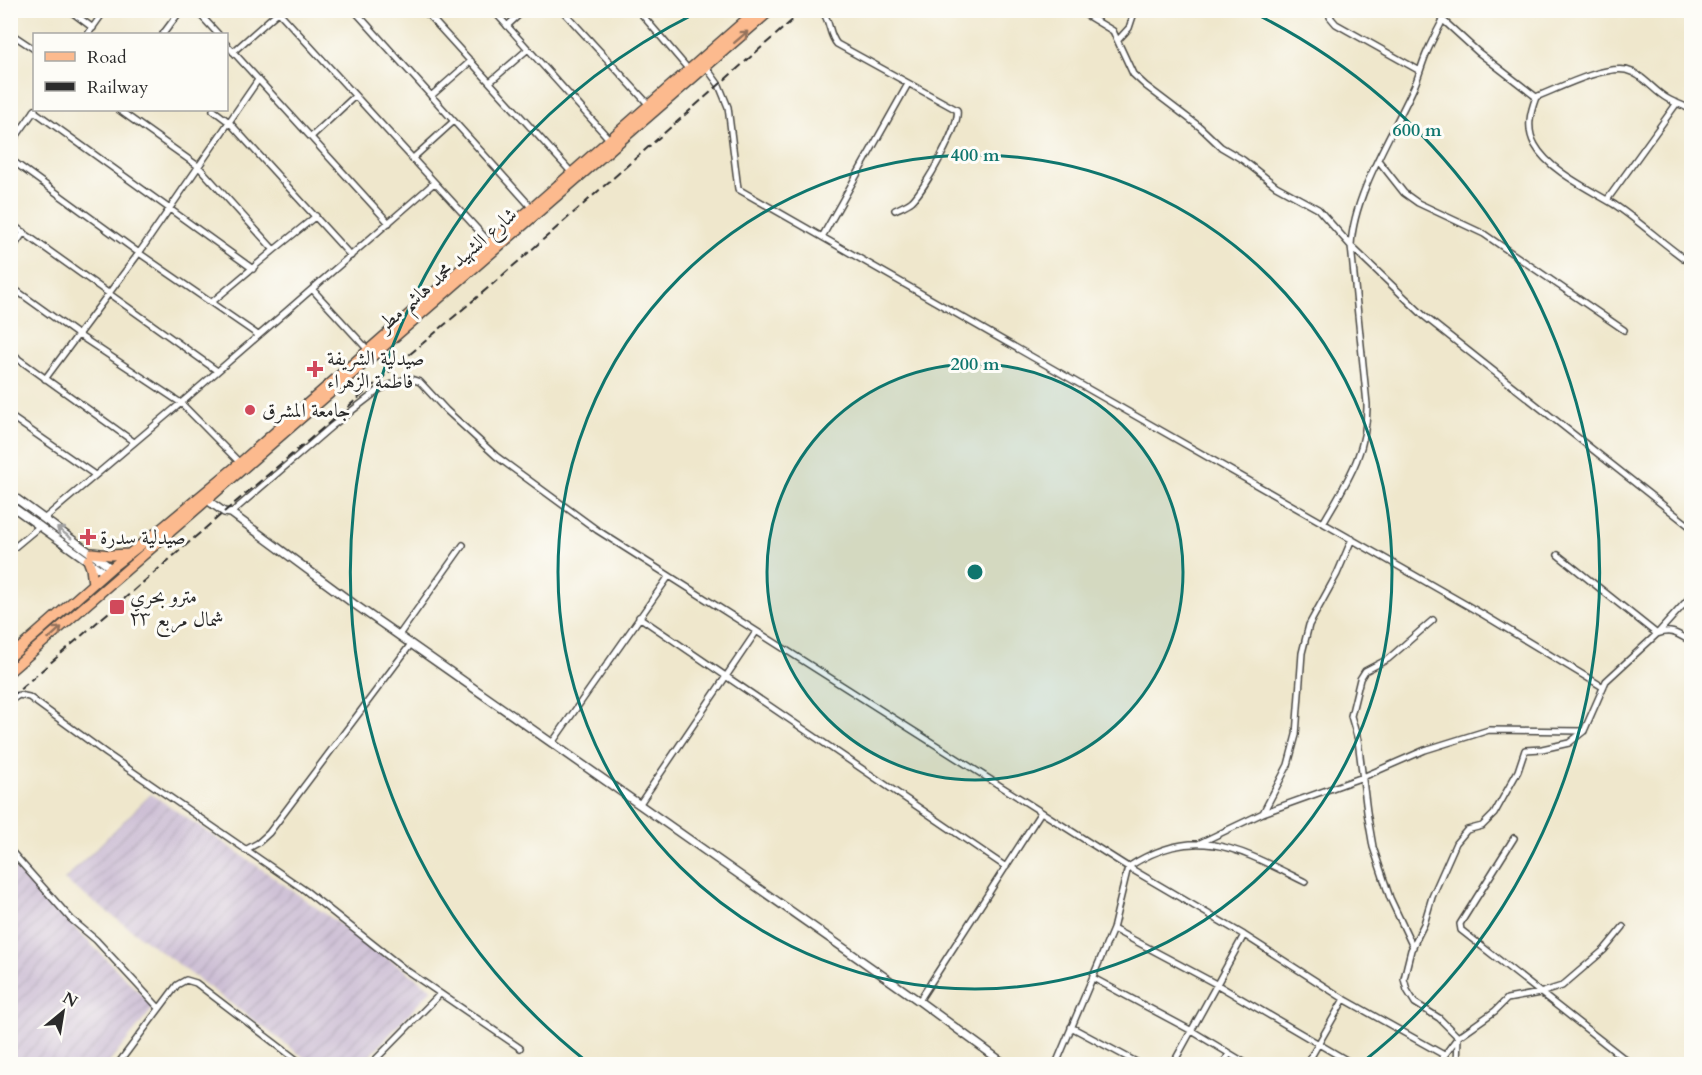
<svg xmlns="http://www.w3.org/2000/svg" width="1702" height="1075" font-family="Cardo,Amiri,serif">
<defs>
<pattern id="industrial-furrows" width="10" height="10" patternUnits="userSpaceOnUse" patternTransform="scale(1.5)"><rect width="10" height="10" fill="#ccbed4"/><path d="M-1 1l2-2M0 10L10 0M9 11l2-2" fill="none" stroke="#afa3b6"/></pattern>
</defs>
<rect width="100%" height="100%" fill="#fdfcf7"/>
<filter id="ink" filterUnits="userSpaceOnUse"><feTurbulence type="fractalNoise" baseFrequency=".0167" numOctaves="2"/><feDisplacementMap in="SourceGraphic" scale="12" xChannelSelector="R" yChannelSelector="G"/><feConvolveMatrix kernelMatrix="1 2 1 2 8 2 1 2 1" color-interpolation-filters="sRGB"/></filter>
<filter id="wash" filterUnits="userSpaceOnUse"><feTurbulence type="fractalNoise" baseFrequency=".008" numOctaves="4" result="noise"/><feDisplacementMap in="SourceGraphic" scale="24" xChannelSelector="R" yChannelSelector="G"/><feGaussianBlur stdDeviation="1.35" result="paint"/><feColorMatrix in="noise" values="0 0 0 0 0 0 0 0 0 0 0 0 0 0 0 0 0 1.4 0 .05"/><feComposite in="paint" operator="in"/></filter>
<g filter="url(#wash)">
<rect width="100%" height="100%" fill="#efe7cc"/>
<!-- industrial -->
<path fill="url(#industrial-furrows)" d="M151,794L233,849L432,989L362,1064H313L64,880Z
M10,863L154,1007L108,1064H11Z"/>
</g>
<g filter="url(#ink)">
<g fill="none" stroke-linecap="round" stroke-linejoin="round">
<!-- minor casing -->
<g stroke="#484743" stroke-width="8">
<path id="minor" d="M69,10L93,28
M196,10L218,34
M277,10L490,243
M354,10L532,208
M424,10L572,173
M493,10L610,140
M562,10L650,106
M638,10L689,70
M821,10C831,20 828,34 837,44L957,110C961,125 924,190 912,201C907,205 901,207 895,210
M1078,10L1113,31L1133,74L1146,86L1200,127L1221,147L1243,160L1276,186L1318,209L1351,246L1424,316L1692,528
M1333,10L1330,17L1336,24L1420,71
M1443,20L1478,52L1536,97C1559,88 1602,66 1626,70C1643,74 1653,91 1668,99C1675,103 1683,105 1689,109L1692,116
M507,26L524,10
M10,33L34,49
M88,34L105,10
M163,34L181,10
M1118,40L1129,28L1135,10
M226,44L389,223
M233,52L278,12
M706,67L719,85L728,107L738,189L1484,615L1603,687
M490,82L528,49
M431,96L471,61
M1536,97C1530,113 1526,129 1535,145C1549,171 1591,190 1615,205C1642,223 1665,246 1692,264
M1689,109L1692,93
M119,110L198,166L274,250L212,302
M213,110L229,122L351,256
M34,111L253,269
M311,137L355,96
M10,145L35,110
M10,159L139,253L258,335
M412,159L454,121
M1378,160L1404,193L1418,203L1484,234L1624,330
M1607,200L1677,103
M10,223L216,370
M822,237L908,84
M274,250L316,216
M10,252L24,232
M10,286L77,334L181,403L240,463
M312,289L369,351
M10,353L134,442
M10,365L17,357
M45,379L139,253L258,80
M10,416L95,475
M231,513L332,426L380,389L408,378L420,382L446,410L496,456L597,530L1128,867L1244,935L1344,999L1444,1055
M45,518L181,403L434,183
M1323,523C1346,483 1368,452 1367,404L1351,246C1353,195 1393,133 1414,87C1419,76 1422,63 1427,52C1433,38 1441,24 1448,10
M10,551L40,526
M1558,555L1657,634C1672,628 1679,635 1692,642
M639,617L1006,867
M399,635L463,545
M10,701L19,695L29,697L107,754L306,891L403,968L520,1048
M552,743L669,576
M639,805L756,632
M1263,813L1288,765L1296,735L1302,653L1309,625L1337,574L1352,539
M1514,838L1460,924L1461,930L1631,1064
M1200,843L1263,813L1363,777L1425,750L1489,730L1584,731
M10,850L71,919L96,940L159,1008
M245,850L258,843L269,833L411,644
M1113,929L1216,984L1353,1064
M1413,947L1390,898L1373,847L1367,812L1358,740L1351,716L1360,679L1365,671L1388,659L1433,620
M1093,978L1192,1031L1247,1064
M919,1001L1041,812
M1071,1027L1140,1064
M118,1064L177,985L186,980L196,983L302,1064
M371,1064L440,994
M1056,1064L1113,929L1128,867C1197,823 1239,849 1305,882
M1173,1064L1244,935
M1223,1064L1229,1054
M1307,1064L1344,999
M1438,1064L1458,1037L1495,1011L1507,999L1540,993L1562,986L1604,950L1623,927
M1457,1064L1458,1037L1439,1018L1415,1003L1407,990L1404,979L1407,966L1411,950L1424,924L1432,897L1456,843L1467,830L1482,826L1494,814L1518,771L1525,750L1542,749L1569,743L1584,731L1606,681L1657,634L1692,595"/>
</g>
<!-- tertiary casing -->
<g stroke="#484743" stroke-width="10">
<path id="tertiary" d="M10,494L111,568
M207,500L224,512L231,513L354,604L919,1001L1005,1064
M10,505L105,573"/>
</g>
<!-- primary casing -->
<g stroke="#484743" stroke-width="12">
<path id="primary" d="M92,553L110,555L129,554
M88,560L91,568L93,584
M10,657L111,568L156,533L240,463L496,238L532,208L757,10
M10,671L771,10"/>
</g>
<!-- minor -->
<use href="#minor" stroke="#fff" stroke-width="5"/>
<!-- tertiary -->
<use href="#tertiary" stroke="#fff" stroke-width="7"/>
<!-- primary -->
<use href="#primary" stroke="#fcba8e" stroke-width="9"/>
<!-- rail -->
<path stroke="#2b2b2b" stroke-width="2" stroke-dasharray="9 4.5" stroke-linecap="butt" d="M10,698L224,512L495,282L804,10"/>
</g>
<!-- one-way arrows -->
<defs><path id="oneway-shaft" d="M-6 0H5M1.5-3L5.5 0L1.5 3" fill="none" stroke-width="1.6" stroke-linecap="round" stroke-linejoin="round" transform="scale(1.5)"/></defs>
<g stroke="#94725c">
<use href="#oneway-shaft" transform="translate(741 37) rotate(-41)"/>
<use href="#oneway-shaft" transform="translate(55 633) rotate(-42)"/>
</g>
<use stroke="#a0a0a0" href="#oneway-shaft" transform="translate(64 533) rotate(-144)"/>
</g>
<!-- distance rings -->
<circle cx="975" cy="572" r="208" fill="#0f766e" fill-opacity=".12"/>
<g fill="none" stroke="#0f766e" stroke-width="3">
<circle cx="975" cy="572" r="208"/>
<circle cx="975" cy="572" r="417"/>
<path d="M586 1061A625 625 0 0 1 696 13M1254 13A625 625 0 0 1 1364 1061"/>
</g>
<!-- markers -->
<g fill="#d1495b" stroke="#fdfcf7" stroke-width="2">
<path d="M312 360h6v6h6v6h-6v6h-6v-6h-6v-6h6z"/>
<circle cx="250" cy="410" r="6"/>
<path d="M85 528h6v6h6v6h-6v6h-6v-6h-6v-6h6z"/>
<rect x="109" y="599" width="16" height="16" rx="3"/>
</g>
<g text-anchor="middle" stroke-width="6" stroke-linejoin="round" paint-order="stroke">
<!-- street labels -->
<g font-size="20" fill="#2b2b2b" stroke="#fdfcf7">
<text transform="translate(447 269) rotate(-41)" y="7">شارع الشهيد محمد هاشم مطر</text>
</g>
<!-- poi labels -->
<g font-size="20" fill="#2b2b2b" stroke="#fdfcf7" text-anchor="start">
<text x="327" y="365">صيدلية الشريفة<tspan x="327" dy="23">فاطمة الزهراء</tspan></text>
<text x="262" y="417">جامعة المشرق</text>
<text x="100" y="544">صيدلية سدرة</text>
<text x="130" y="603">مترو بحري<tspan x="130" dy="23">شمال مربع ٢٣</tspan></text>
</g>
</g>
<circle cx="975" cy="572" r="9" fill="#0f766e" stroke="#fdfcf7" stroke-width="3"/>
<g font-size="18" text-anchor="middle" font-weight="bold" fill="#0f766e" stroke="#fdfcf7" stroke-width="6" stroke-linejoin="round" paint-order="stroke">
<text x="1417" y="136">600 m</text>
<text x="975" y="161">400 m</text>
<text x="975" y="370">200 m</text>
</g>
<!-- margin -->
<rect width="1702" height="1075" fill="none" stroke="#fdfcf7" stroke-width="36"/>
<!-- legend -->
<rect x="33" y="33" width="195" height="78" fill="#fdfcf7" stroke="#a9a8a5" stroke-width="1.5"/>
<rect x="45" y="52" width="30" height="9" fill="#fcba8e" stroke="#a9a8a5" stroke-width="1.5"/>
<text x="87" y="63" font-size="18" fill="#2b2b2b">Road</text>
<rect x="45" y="82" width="30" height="9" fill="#2b2b2b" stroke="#a9a8a5" stroke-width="1.5"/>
<text x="87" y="93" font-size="18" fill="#2b2b2b">Railway</text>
<!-- north arrow -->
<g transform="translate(63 1012) rotate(30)" stroke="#fdfcf7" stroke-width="4.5" paint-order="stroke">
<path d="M0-4.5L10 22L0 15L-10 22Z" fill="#2b2b2b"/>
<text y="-9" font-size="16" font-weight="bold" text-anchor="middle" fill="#2b2b2b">N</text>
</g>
</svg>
